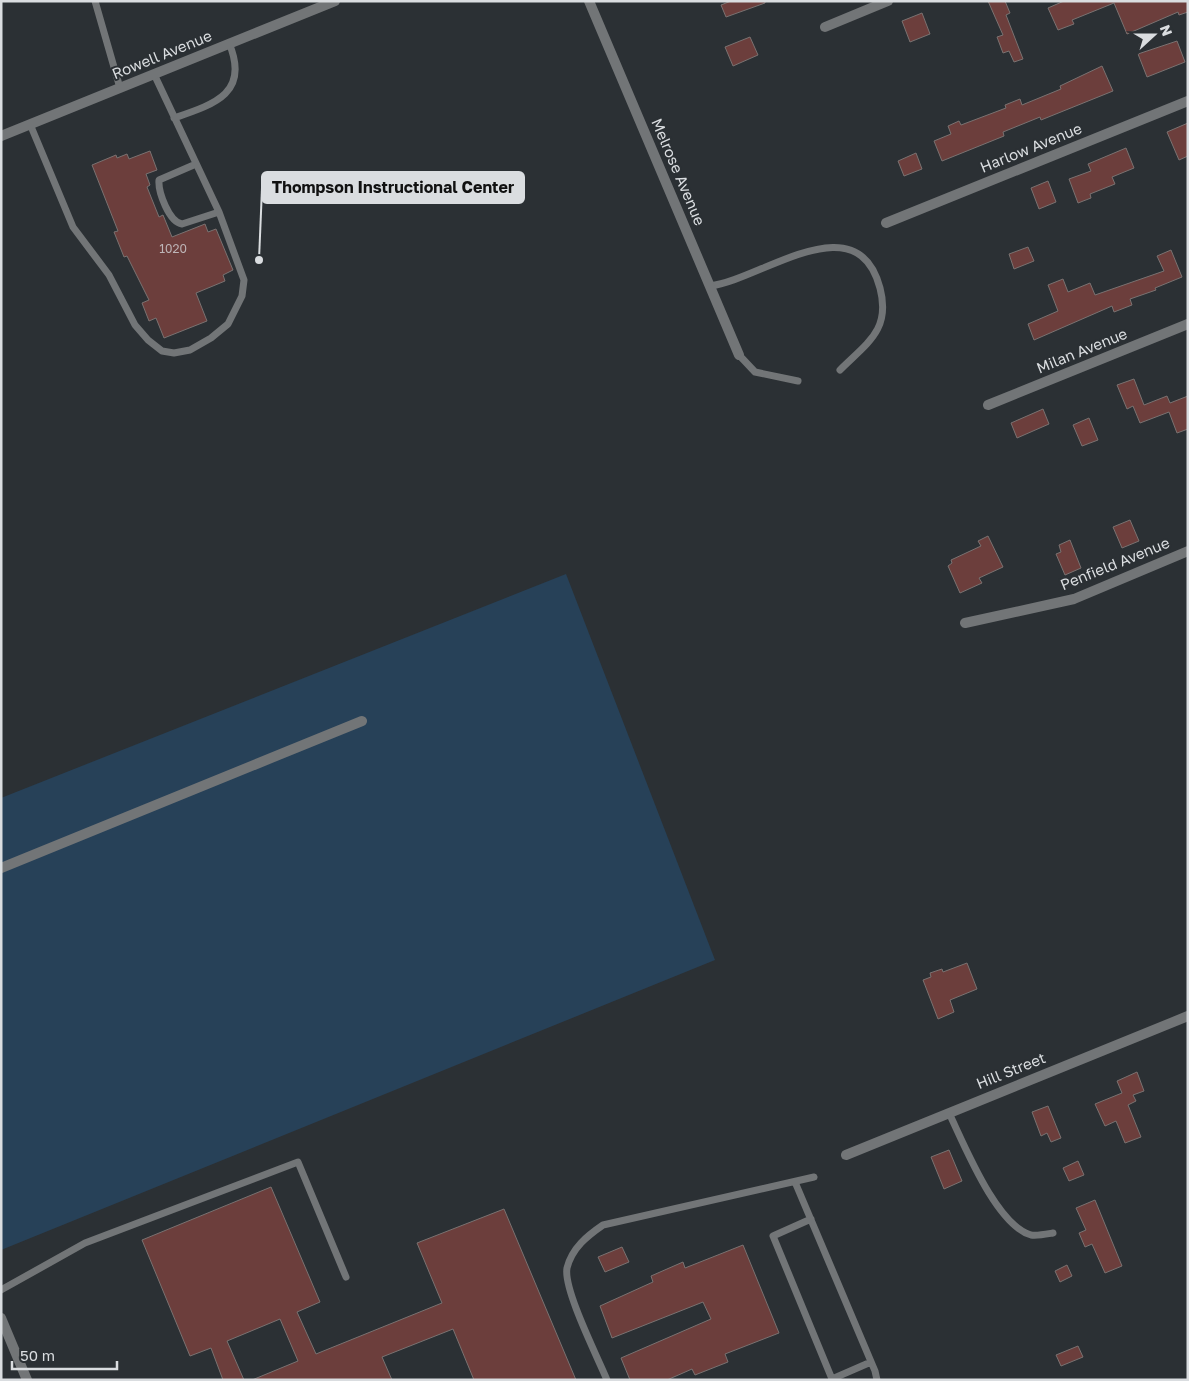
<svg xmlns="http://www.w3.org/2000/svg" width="1189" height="1381" font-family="'Golos Text',sans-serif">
<rect width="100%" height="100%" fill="#2b3034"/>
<!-- green -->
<path fill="#274158" d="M566,574L715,960L1,1250V798Z"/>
<!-- building -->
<path fill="#6c3e3c" stroke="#7a7271" d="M731,1H765V3L726,17L721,5Z
M988,1H1005L1010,13L1006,15L1023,59L1014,62L1009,51L1003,53L997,37L1003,35Z
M1064,1H1188V12L1179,15L1178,12L1127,34L1114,3L1072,20L1074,24L1058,30L1048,8Z
M922,13L930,34L910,42L902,21Z
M750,37L758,55L733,66L725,47Z
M1177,41L1185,62L1147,77L1138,54Z
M1102,66L1113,91L1041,120L1040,117L1003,132L1004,136L942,161L934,141L951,134L948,126L959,121L961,125L1006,108L1005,105L1020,99L1022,105L1061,89L1060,86Z
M1188,123V156L1179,160L1167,132Z
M1126,148L1134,168L1112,177L1115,184L1090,194L1091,198L1078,203L1069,179L1091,171L1088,164Z
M150,151L157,170L146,174L150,185L147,187L159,217L163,215L172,237L205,224L208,232L216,229L233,270L223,275L225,281L196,293L207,321L164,338L156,318L149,321L142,303L149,300L127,256L124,257L114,232L118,231L92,165L116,155L117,158L127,154L129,159Z
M916,153L922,169L904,176L898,161Z
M1048,181L1056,202L1039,209L1031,188Z
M1028,247L1034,261L1014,269L1009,254Z
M1171,250L1182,277L1155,288L1156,290L1130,299L1132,305L1114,312L1112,306L1034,340L1028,324L1058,311L1048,285L1063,279L1068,292L1090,283L1095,295L1164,271L1157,256Z
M1134,379L1144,405L1167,396L1170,403L1188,396V429L1177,433L1169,412L1140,423L1133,406L1127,409L1117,385Z
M1043,409L1049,424L1017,438L1011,423Z
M1089,418L1098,440L1082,446L1073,425Z
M1130,520L1139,541L1122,548L1113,527Z
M988,536L1003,567L979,578L982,583L960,593L948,566L952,563L951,560L981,546L978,541Z
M1070,540L1081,568L1065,575L1056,554L1061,552L1059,545Z
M967,963L977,989L950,1000L954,1012L938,1019L923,980L931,977L930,973L942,969L943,972Z
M1137,1072L1144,1091L1133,1095L1136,1101L1128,1105L1141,1137L1125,1143L1116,1121L1105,1126L1095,1104L1122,1093L1117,1081Z
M1048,1106L1061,1138L1051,1142L1047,1133L1041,1136L1032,1112Z
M949,1150L962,1181L944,1189L931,1157Z
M1078,1161L1084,1175L1069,1181L1063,1168Z
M271,1187L320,1302L297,1312L316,1354L442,1303L417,1243L504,1209L576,1380H474L453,1329L382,1357L392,1380H252L298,1361L280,1319L227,1341L244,1380H223L211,1348L190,1356L142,1240Z
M1095,1200L1122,1266L1105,1273L1092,1244L1085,1247L1079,1233L1086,1230L1076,1208Z
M743,1245L779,1333L725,1354L728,1362L695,1375L692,1369L667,1380H630L621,1358L711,1319L703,1302L612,1338L600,1306L653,1282L651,1276L683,1262L685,1268Z
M622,1247L629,1262L605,1272L598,1257Z
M1067,1265L1072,1276L1060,1282L1055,1271Z
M1078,1346L1083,1357L1061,1366L1056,1355Z"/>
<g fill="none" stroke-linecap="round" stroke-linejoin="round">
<!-- service -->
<path stroke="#727577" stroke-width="7" d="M95,1L120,88
M174,118C215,104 250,93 229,43
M30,124L73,227L109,275L135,325L148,340L162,351L174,353L190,350L211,338L228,324L242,296L244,280L219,212L154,74
M196,164L159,180C158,192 169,222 182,224L219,212
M710,286C761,280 857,201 880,288C891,330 867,343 840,370
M739,355L755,372L798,381
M949,1113C964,1144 996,1225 1031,1235C1037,1236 1047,1234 1053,1233
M795,1182L875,1371L877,1380
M811,1219L773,1236L832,1379L871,1362
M1,1290L85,1243L298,1162L346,1277
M607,1380C598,1358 563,1289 567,1268C572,1248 587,1236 603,1225L814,1177"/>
<!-- minor -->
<path stroke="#727577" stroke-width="10" d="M589,1L739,355
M825,27L888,1
M886,223L1188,101
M988,405L1188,324
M965,623L1074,599L1188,551
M1,868L362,721
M846,1155L1188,1016"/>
<!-- tertiary -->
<path stroke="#727577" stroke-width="10" d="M1,136L335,1
M1,1318L27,1380"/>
</g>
<g text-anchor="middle" stroke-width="4" stroke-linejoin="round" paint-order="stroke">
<!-- number labels -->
<g font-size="12" fill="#beb5b7">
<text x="173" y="253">1020</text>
</g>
<!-- street labels -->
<g font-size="15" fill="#dadde0" stroke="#2b3034">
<text transform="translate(162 55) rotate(-22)" y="5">Rowell Avenue</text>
<text transform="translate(1031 148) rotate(-22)" y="5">Harlow Avenue</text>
<text transform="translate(678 172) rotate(67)" y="5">Melrose Avenue</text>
<text transform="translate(1082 351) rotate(-22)" y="5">Milan Avenue</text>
<text transform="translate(1115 564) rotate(-22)" y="5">Penfield Avenue</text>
<text transform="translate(1011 1071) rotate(-22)" y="5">Hill Street</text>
</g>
</g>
<!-- callouts -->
<path fill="none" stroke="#dadde0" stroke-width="2" d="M259 260L262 188"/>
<circle fill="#dadde0" stroke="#2b3034" stroke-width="2" cx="259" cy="260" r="5"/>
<rect fill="#dadde0" stroke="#dadde0" stroke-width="2" x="262" y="172" width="262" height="31" rx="5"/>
<g font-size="16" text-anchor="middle" font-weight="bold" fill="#111">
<text x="393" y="193">Thompson Instructional Center</text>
</g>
<!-- border -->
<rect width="1189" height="1381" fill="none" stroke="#dadde0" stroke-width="5"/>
<!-- north arrow -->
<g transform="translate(1154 35) rotate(69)" stroke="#2b3034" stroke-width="4" paint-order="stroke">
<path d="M0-4L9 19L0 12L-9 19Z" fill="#dadde0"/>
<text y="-8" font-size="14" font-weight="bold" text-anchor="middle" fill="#dadde0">N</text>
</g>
<!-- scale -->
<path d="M12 1361v8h105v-8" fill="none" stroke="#dadde0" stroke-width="2.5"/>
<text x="20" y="1361" font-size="15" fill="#dadde0" stroke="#2b3034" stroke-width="4" paint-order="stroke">50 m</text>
</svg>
